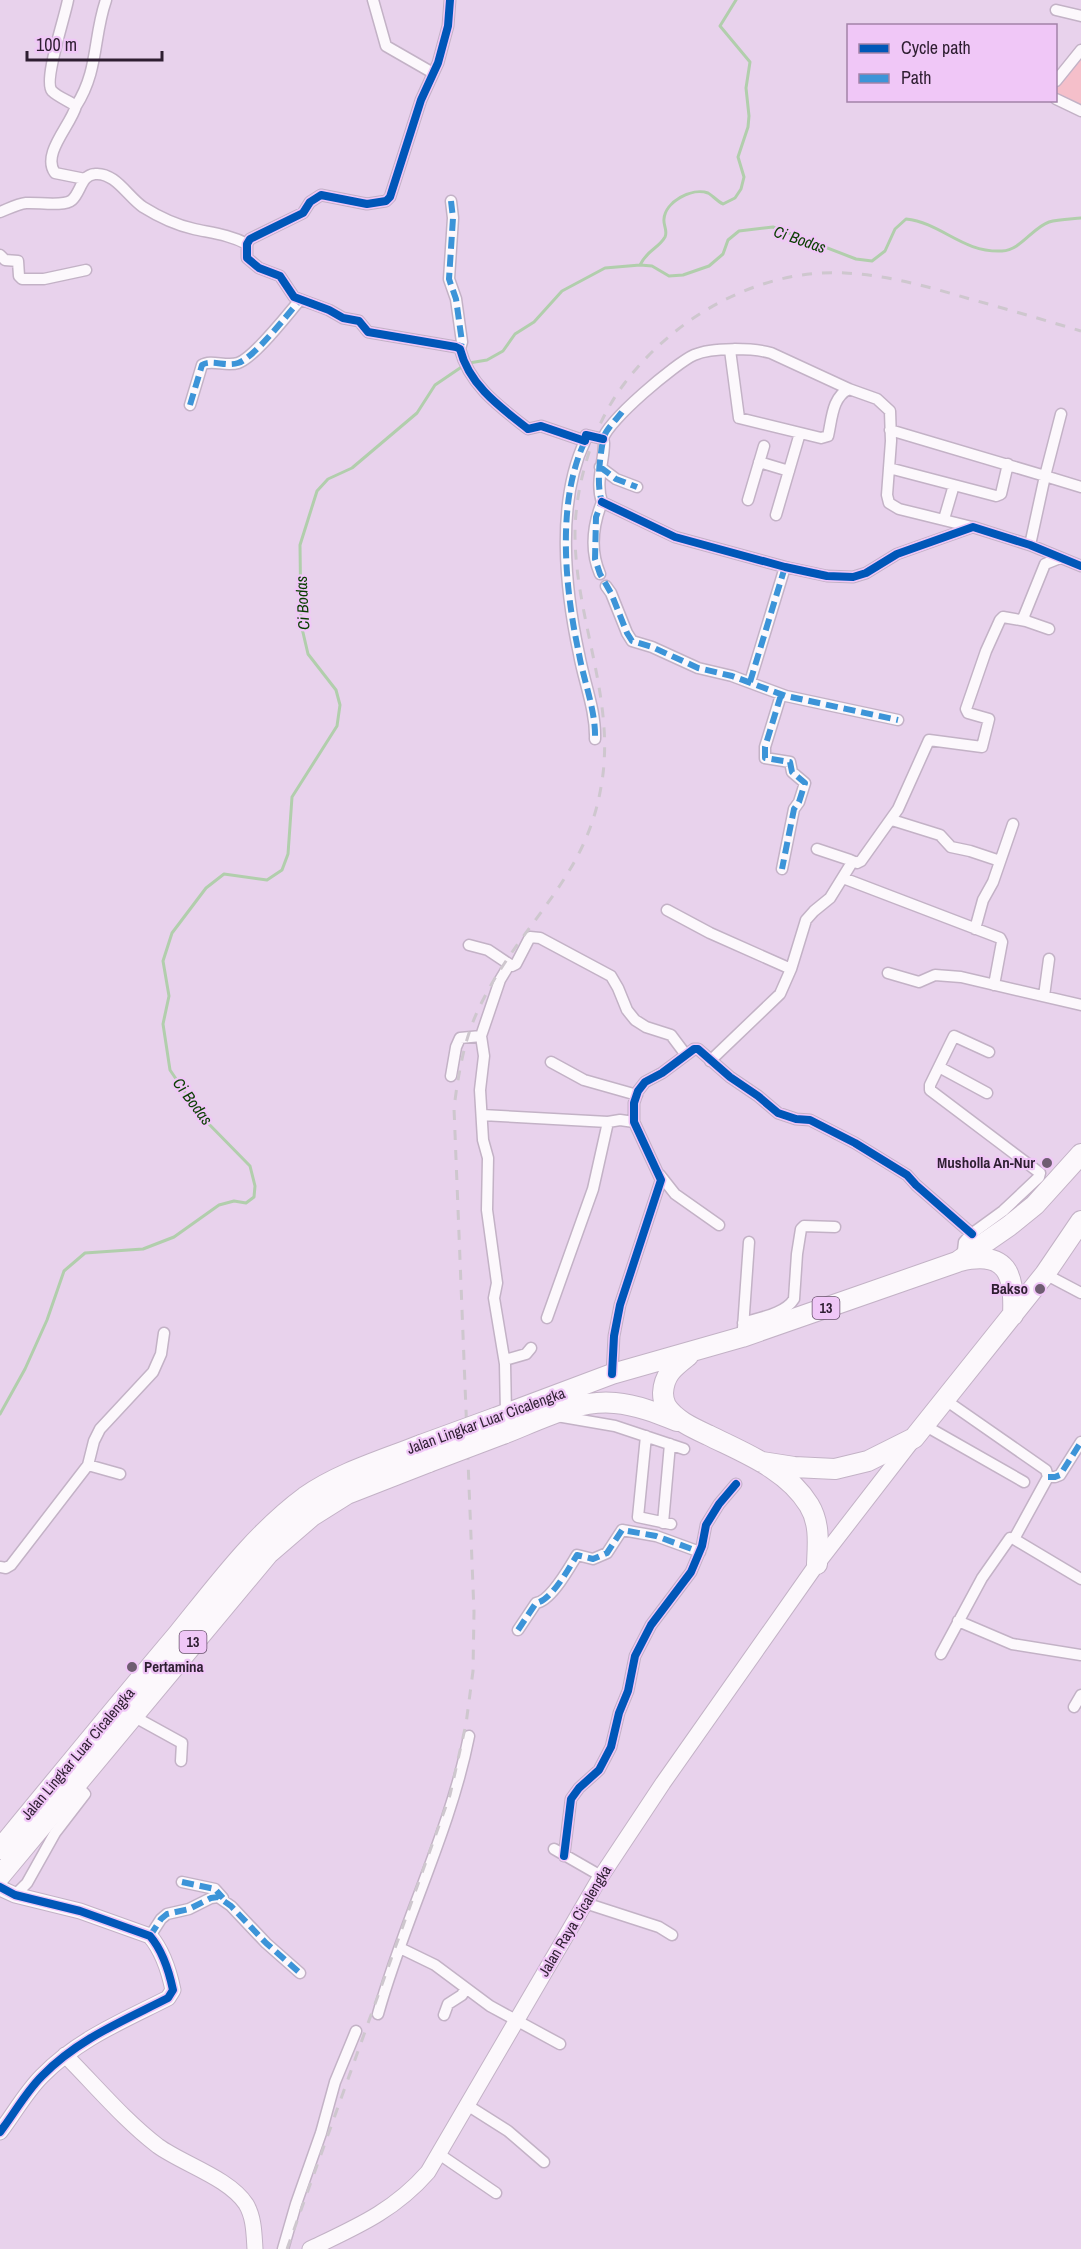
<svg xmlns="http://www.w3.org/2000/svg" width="1081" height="2249" font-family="'Archivo Narrow',sans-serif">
<rect width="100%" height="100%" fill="#e8d2ec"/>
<!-- green -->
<path fill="#f5bfca" d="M1081,50V111L1056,99V81Z"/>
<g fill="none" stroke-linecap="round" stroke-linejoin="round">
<!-- stream -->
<path stroke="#b1ceac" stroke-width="3" d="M640,265C648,249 658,249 665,237C668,231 663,225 664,219C665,202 692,187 708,193C712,195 717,201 723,204L735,198L741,189L744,177L738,157L748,127L749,116L746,88L750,62L720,26L736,0
M469,363L487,360L503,351L515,334L534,322L562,291L605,268L640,265L652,266L669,276L683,275L709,266L723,254L728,240L739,231L773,227L856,259L872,261L885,251L895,229L906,219C942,223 962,253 1002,251C1021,250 1032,228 1049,222C1058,219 1071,219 1081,218
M0,1414L25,1369L47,1320L64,1271L85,1253L143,1249L174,1237L219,1205L234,1201L246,1203L254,1197L255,1186L250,1166L201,1116L170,1070L163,1024L169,996L163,961L172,933L206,888L224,874L267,880L282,870L288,854L292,797L337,726L340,705L336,690L308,654L301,624L300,545L317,491L328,479L352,468L417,413L435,385L463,366"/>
<!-- street casing -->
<g stroke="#c3b2c6" stroke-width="13">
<path id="street" d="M68,0C65,17 43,81 52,91C58,97 69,101 76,106C71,125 41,154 55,173L85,179
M373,0L386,46L433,73
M450,0L448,26L438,63L421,100L390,197L386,201L367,204L321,195L310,202L303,213L250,239L247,244V258L259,268L280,276L294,297L329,310L343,318L359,321L368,332L456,347L460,349C469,385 500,407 528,429L541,426L585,441L586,435L603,439
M1056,10L1081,16
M1056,81L1081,50
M1056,99L1081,111
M76,106C99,70 93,37 106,0
M451,201L453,218L449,279L456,299L462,342L460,349
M0,212C8,209 17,204 26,203C37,202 64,207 72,200C81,192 81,175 95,174C115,172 128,197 143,207C159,217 176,225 194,229C212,233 230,235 247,244
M0,255L5,260L18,261L19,276L22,279H44L86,270
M730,350L739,418L821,438L828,436C832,419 832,397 849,389L877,399L890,411L891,441L887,495L889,503L899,509L972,527
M190,405L202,365C211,359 226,367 238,363C254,358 287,315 300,300
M1061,414L1045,476L1081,487
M890,430L1045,476L1030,545
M585,441C556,502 565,589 579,654C584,682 596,711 595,739
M759,462L789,471
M600,467L616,479L637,487
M889,468L996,496L1001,494L1008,464
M748,500L764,446
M602,502L675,537L785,567L827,576L853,577L866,573L897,554L973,527L1030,545L1081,566
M776,515L800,433
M944,519L954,485
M600,574C590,551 593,525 602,502C595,482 604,463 604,443C604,441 603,440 603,439C607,421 676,363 694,355C712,347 753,348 771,353L849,389
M606,586L611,593L627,633L632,641L652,647L698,668L732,676L786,696L898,720
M1049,629L1026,621L1024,616L1045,564L1060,558
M750,682L785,567
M781,695L765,747V758L790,762L792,772L805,783L799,802L794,809L782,869
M892,820L940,835L951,847L970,851L1000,861
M850,860L857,863L861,861L898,809L929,740L982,747L989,719L968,713L966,709L986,651L1000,620L1003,617L1026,621
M843,878L1000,938L1002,942L994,985
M667,910L710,933L791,969
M975,929L983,900L993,882L1013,824
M469,945L488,950L512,966L516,964L530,937L540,938L611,976L618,988L627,1010L635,1020L646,1027L671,1035L686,1055
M888,973L919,982L935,975L961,977L1081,1005
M1044,996L1049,959
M710,1061L780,994L791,969L806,920L814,911L830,898L851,864L850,860L817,849
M551,1062L584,1080L637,1095
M939,1067L987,1093
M451,1076L456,1047L460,1038L481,1036
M482,1115L608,1122
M660,1175L675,1194L719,1225
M962,1259L964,1242L970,1235L1003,1211L1039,1177L1040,1173L930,1090V1085L954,1036L989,1052
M1045,1274L1081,1293
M547,1318L593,1189L608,1122L620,1120L634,1122
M743,1323C758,1318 785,1314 794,1299L797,1254L801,1229L804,1226L835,1227
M743,1328L749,1242
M505,1360L526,1354L531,1348
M612,1374L614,1336L620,1305L661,1180L634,1122V1103L638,1091L645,1082L662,1073L694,1049H698L730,1077L758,1096L778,1113L796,1119L810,1120L855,1143L907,1175L916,1185L972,1234
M944,1399L1046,1470L1048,1477L1014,1539L1081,1579
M506,1414L505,1364L494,1298L497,1283L487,1210L488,1158L483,1140L480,1090L484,1056L481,1036L500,980L509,965
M557,1416L615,1426L684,1449
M924,1425L1024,1482
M646,1436L638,1517L671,1524
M88,1465L120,1474
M1048,1477H1055L1060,1475L1081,1442
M663,1523L670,1444
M0,1567L6,1568L11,1565L88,1465L94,1441L100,1429L153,1372L161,1354L164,1333
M958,1621L1012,1644L1081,1655
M518,1630L536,1603C551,1601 569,1568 577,1555L593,1559L607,1553L622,1530L656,1536L700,1552
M941,1654L982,1578L1010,1538L1014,1539
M1074,1707L1081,1695
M133,1716L182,1743L181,1761
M554,1849L601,1876
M564,1856L571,1799L579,1788L599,1770L611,1747L619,1713L628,1691L635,1656L651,1625L691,1572L702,1546L706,1525L719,1504L736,1484
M182,1882L215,1889L223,1898
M15,1895L27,1883L55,1833L85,1794L76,1785
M585,1903L659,1927L672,1935
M150,1936L161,1919L167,1914L189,1909L211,1898L218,1897L231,1906L266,1943L300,1973
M400,1948L435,1965L490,2006L560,2044
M378,2014C404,1920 450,1832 469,1736
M444,2015L448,2004L462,1995L465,1989
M467,2105L508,2131L544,2162
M439,2154L496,2193
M283,2249L296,2204L321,2133L335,2082L356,2031"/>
</g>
<!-- secondary casing -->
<g stroke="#c3b2c6" stroke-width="17">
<path id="secondary" d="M65,2055C95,2085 124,2120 158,2146C183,2164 229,2178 246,2204C254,2217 254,2234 255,2249
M0,2132C14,2114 25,2093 42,2076C78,2039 123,2021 168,1998L173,1990C169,1971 162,1950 150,1936L80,1911L15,1895L2,1889
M310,2249C356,2227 394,2211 428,2172L598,1881L663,1783L817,1564L912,1441"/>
</g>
<!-- highway casing -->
<g stroke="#c3b2c6" stroke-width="22">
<path id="highway" d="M960,1261C1007,1250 1015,1274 1013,1315
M688,1356C674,1367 664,1374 663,1393C663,1397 664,1402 666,1406C675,1420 693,1428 708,1435C744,1453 787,1469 809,1505C820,1523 818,1543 817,1564
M495,1418L612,1374L742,1337L957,1262L1009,1226L1035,1205L1081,1154
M503,1434C537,1421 577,1399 615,1403C637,1405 657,1413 677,1421
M762,1462L794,1467L835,1469L868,1461L914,1438L1045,1274L1081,1221
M0,1849C59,1777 118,1705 178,1634C217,1586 255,1534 305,1497C339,1473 383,1460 421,1445
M0,1876L268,1554L312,1516L347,1494L429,1462"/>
</g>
<!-- street -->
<use href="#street" stroke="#fcf8fc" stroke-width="10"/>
<!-- secondary -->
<use href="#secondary" stroke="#fcf8fc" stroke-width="15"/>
<!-- highway -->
<use href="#highway" stroke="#fcf8fc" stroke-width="20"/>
<!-- rail -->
<path stroke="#cec7ce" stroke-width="3" stroke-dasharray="10 10" stroke-linecap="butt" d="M287,2249L450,1795L466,1724L473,1671L474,1612L454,1108C459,1069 465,1033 484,998C523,922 586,877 601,787C617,701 575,620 575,534C575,484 594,423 624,384C674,317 760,268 845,273C888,275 929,287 970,299C1007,309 1044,320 1081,331"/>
<!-- highway-bridge casing -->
<g stroke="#c3b2c6" stroke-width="22" stroke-linecap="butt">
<path id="highway-bridge" d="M421,1445L495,1418
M429,1462L503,1434"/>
</g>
<!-- highway-bridge -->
<use href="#highway-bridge" stroke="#fcf8fc" stroke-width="20"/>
<!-- quiet -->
<path stroke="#3c94d8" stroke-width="6" stroke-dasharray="12 6" stroke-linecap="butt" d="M451,201L453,218L449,279L456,299L462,342L460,349
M190,405L202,365C211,359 226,367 238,363C254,358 287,315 300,300
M622,412C617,419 604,431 603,440C600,458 596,484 602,502L596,517L595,559L600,574L611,593L627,633L632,641L652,647L698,668L732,676L786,696L898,720
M585,441C556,502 565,589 579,654C584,682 596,711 595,739
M600,467L616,479L637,487
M750,682L785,567
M781,695L765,747V758L790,762L792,772L805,783L799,802L794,809L782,869
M1048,1477H1055L1060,1475L1081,1442
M518,1630L536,1603C551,1601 569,1568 577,1555L593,1559L607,1553L622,1530L656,1536L700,1552
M182,1882L215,1889L223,1898
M150,1936L161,1919L167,1914L189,1909L211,1898L218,1897L231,1906L266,1943L300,1973"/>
<!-- cycleway casing -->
<g stroke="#f0c7f7" stroke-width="11">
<path id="cycleway" d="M450,0L448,26L438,63L421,100L390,197L386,201L367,204L321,195L310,202L303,213L250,239L247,244V258L259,268L280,276L294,297L329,310L343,318L359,321L368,332L456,347L460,349C469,385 500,407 528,429L541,426L585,441L586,435L603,439
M602,502L675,537L785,567L827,576L853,577L866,573L897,554L973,527L1030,545L1081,566
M612,1374L614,1336L620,1305L661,1180L634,1122V1103L638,1091L645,1082L662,1073L694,1049H698L730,1077L758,1096L778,1113L796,1119L810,1120L855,1143L907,1175L916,1185L972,1234
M564,1856L571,1799L579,1788L599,1770L611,1747L619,1713L628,1691L635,1656L651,1625L691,1572L702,1546L706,1525L719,1504L736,1484
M0,1887L15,1895L80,1911L150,1936C162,1950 169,1971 173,1990L168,1998C123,2021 78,2039 42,2076C25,2093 14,2114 0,2132"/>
</g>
<!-- cycleway -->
<use href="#cycleway" stroke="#0057b8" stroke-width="8"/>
</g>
<!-- markers -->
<g fill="#6f5d72" stroke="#f0c7f7" stroke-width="2">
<circle cx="1047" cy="1163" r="6"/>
<circle cx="1040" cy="1289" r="6"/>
<circle cx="132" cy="1667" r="6"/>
</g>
<g text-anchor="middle" stroke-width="4.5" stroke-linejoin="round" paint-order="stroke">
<!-- shield labels -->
<g fill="#f0c7f7" stroke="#68516c" stroke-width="1.5">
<rect x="812.5" y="1297" width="27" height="22" rx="4.5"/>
<rect x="179.5" y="1631" width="27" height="22" rx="4.5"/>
</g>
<g font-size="14" font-weight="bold" fill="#2e1e31">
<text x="826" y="1313">13</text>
<text x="193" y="1647">13</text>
</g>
<!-- poi labels -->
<g font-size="15" font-weight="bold" fill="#2e1e31" stroke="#f0c7f7" text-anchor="end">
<text x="1035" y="1168">Musholla An-Nur</text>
<text x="1028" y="1294">Bakso</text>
<text x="144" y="1672" text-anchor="start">Pertamina</text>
</g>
<!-- street labels -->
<g font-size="15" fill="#2e1e31" stroke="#f0c7f7">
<text transform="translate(486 1421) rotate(-20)" y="5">Jalan Lingkar Luar Cicalengka</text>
<text transform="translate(78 1754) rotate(-50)" y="5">Jalan Lingkar Luar Cicalengka</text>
<text transform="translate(575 1921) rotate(-59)" y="5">Jalan Raya Cicalengka</text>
</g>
<!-- water labels -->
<g font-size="16" font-style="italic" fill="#0a3f02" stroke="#f0c7f7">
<text transform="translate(800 239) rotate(19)" y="6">Ci Bodas</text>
<text transform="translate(302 603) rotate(-93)" y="6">Ci Bodas</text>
<text transform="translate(193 1101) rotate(53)" y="6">Ci Bodas</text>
</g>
</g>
<!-- legend -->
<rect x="847" y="24" width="210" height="78" fill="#f0c7f7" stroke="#a283a8" stroke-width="1.5"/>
<rect x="859" y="44" width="30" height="9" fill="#0057b8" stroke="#a283a8" stroke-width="1.5"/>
<text x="901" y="54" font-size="18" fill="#2e1e31">Cycle path</text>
<rect x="859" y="74" width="30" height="9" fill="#3c94d8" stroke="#a283a8" stroke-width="1.5"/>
<text x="901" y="84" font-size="18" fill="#2e1e31">Path</text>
<!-- scale -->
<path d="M27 51v9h135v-9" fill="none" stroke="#2e1e31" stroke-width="3"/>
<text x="36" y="51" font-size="18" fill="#2e1e31" stroke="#f0c7f7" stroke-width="4.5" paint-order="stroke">100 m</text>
</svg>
